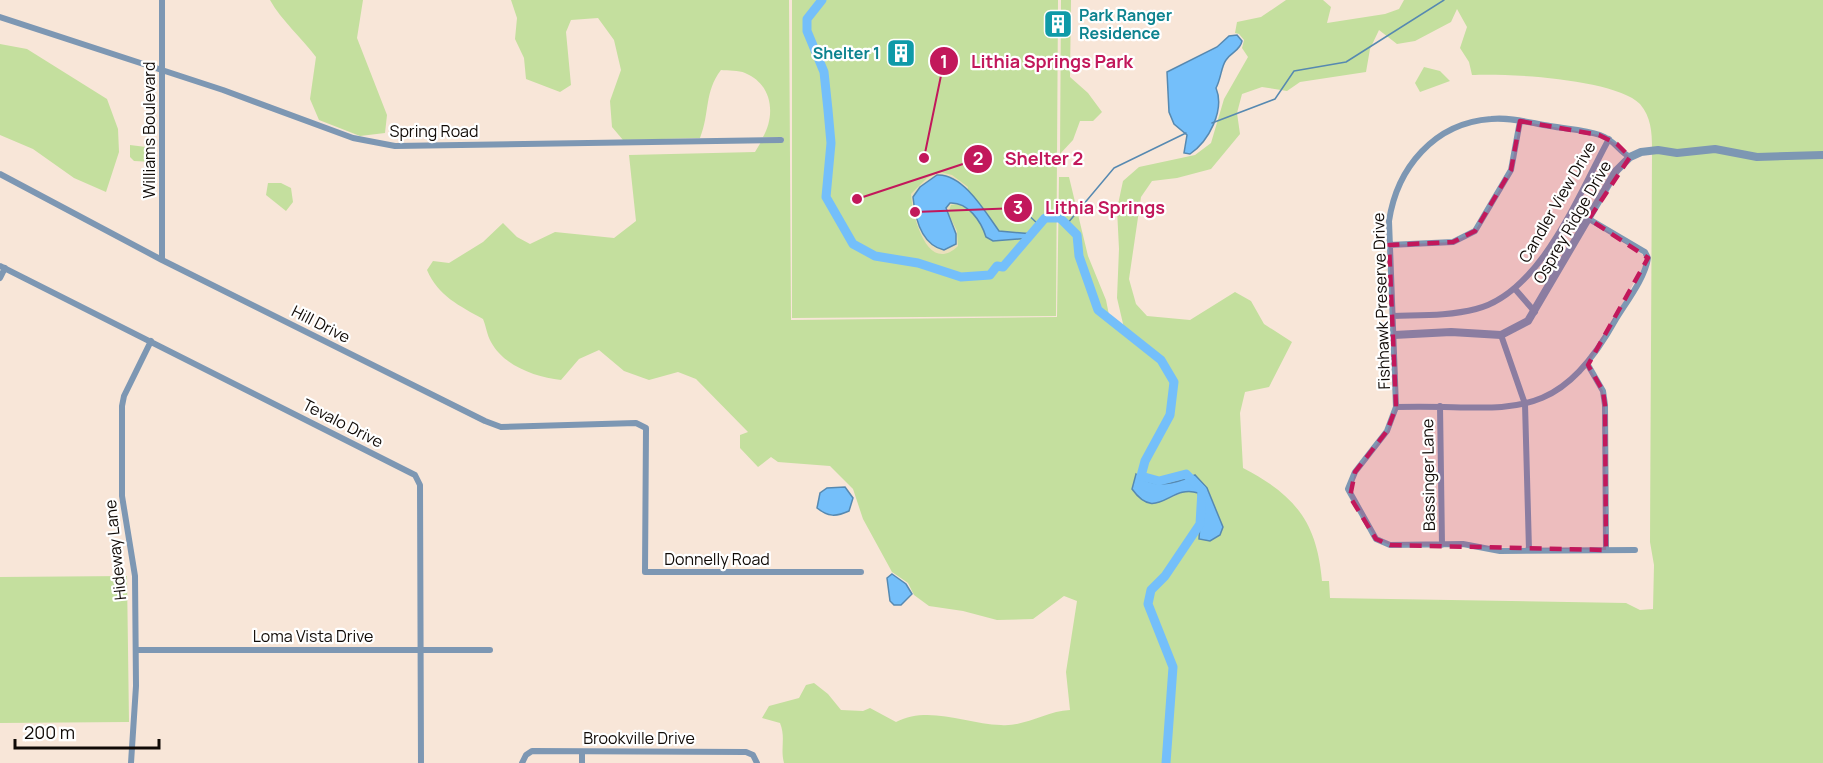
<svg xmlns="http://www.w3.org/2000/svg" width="1823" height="763" font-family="Manrope,sans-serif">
<rect width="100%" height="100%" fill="#f8e6d8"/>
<!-- green -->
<path fill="#c4df9e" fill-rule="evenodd" d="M270,0H363L357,38L387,115L385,133L360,136L319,120L310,99L316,57C302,38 281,20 270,0Z
M511,0H789L791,320L1057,317L1059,177H1069L1088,256L1106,300L1111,325L1124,328L1117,298L1119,249L1117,209L1123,181L1139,167L1195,155L1211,143L1224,99L1248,57L1242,48L1244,40L1239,34L1235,33L1237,22L1261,17L1286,0H1323L1331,7L1327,23L1385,14L1399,9L1404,0H1823V152L1792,155L1652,148C1652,132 1651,117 1640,104C1616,79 1507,73 1472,75L1469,62L1460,48L1467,27L1457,9L1451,22L1415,41L1397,44L1379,30L1370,49L1366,72L1300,82L1287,91L1262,87L1242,94L1237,113L1240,134L1211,169L1177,178L1152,181L1141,197L1129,279L1136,304L1147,316L1190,320L1235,292L1251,301L1264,324L1292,342L1269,387L1245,392L1240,413L1243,468C1295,495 1317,522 1322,581H1329L1330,598L1626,603L1640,610L1653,609L1654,565L1650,542L1652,153L1715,152L1757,159L1823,157V763H784C780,748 786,738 780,723L762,718L769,706L799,698L806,685L814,683L828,694L841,710L863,711L870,708L896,722C929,705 966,724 1001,725C1025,727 1046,711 1070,710L1066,672L1077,601L1064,596L1033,619L997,620L963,611L929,606L914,595L908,583L892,572L863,519L853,489L830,466L778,462L771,457L758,467L740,448V435L748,432L696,379L678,372L649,380L624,371L599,350L579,359L561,380C535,377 504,366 491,342C487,335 486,326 483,319C460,306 438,296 427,270L433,261L449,263L483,242L503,223L517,237L530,244L555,232L614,238L636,221L629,155L755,152L761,142H784L783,137H763C776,114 772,84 745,73C739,70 728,71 721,70C704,92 710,113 700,138L623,140L612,127L610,101L621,70L614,40L598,18L571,20L566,32L571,85L560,92L526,79L524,58L515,39L517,18ZM1136,474C1155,491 1174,484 1195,475L1207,488L1223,527L1220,535L1202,523L1198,493L1188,490L1167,499L1132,489Z
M792,0H1058L1056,316L792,318Z
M1061,0H1071L1070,77L1088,93L1102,112L1093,121H1080L1073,140L1060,154Z
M0,44L27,49L107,99L118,129L119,152L106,192L74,178L33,149L0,135Z
M1424,67L1440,71L1450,81L1420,92L1415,83Z
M130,145L154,148V162L134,161L130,157Z
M268,183H281L291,188L293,202L286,211L266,195Z
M127,576L129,722L0,723V577Z"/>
<!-- sand -->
<path fill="#eae0bb" d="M940,172L952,175L968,187L967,190C950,177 945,170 926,183C921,187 914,191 913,197C912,209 919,224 923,234H956L946,208L950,203L961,204L951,205L948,213L957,231L958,246C927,276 912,214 911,194L927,178Z"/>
<!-- water -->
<path fill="#74bffa" stroke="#5689b1" stroke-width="1.5" d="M1237,35L1242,41C1240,51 1231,52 1226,60C1221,67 1221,79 1216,88C1225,110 1209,141 1190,154L1184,153L1187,135L1174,124L1169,112L1167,72L1217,47L1229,36Z
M937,175C963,173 986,213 999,231L1033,234L1030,238L993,241L986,237C981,221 968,202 950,203L946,208L956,234V244L944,250C922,245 915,219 913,197L920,187Z
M1136,474C1154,490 1174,484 1195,475L1207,488L1223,527L1220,535L1210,541L1199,539L1201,508L1198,493C1170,483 1157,524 1132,489Z
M845,487L853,498L849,511C836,517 828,517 817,508L820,493L827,488Z
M892,574L906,584L912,594L901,605H894L890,601L887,578Z"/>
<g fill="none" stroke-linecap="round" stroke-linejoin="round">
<!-- stream -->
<path stroke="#5689b1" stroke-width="1.5" d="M1212,123L1275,99L1294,71L1346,62L1444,0
M1021,208L1039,225
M1067,224L1114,168L1186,133"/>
<!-- river -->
<path stroke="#74bffa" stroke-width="9" d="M822,0L807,19V31L824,72L828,110L831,143L826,197L853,244L875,256L918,263L961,277L990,275L997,266L1003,267L1045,218H1060L1077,235L1079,256L1098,310L1161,360L1174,382L1170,415L1145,461L1141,476L1159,481L1186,474L1202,490L1200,524L1165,576L1151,590L1148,604L1173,667L1166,763"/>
<!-- minor -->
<path stroke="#7d97b3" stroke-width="6" d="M162,0V260
M0,17L223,90L353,138L395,146L781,140
M1630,157C1618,151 1615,140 1600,135C1585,130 1567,129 1550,126C1531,123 1511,117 1491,119C1434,123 1397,168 1389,221L1396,407L1387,431L1355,472L1348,489L1376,539L1390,545L1463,544L1500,551L1635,550
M0,174L162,260L485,421L501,427L636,423L646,428L645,572H861
M1389,245L1453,242L1475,231L1511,170L1520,121
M0,266L415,475L420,485L421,763
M0,278L5,268
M1515,289L1535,312
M1393,316C1420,315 1449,316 1476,309C1541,293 1579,193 1609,139
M1501,335L1525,404L1529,550
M1588,365L1603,391L1605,405L1606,550
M1440,406L1442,545
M1396,407C1505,403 1553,432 1616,319C1627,301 1645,278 1648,258L1645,252L1589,219
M136,650H490
M582,752V763
M131,763L136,686L135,576L122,496V406L124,396L151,341
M522,763L526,755L532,751L746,752L753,755L757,763"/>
<!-- tertiary -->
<path stroke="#7d97b3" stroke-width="8" d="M1394,335L1451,332L1501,335L1528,321L1616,171L1630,157L1641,152L1658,150L1677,153L1715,149L1757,157L1823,155"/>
</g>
<!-- marked area -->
<path fill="#c2185b" fill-opacity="0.2" stroke="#c2185b" stroke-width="4.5" stroke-dasharray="12 8" stroke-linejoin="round" d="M1520,121L1599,135L1617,144L1630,157L1589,219L1648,258L1588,365L1603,391L1605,405L1606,550L1390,545L1376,539L1350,497L1355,472L1387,431L1396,407L1389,245L1453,242L1475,231L1511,170Z"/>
<!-- icons -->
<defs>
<g id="building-square" transform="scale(1.5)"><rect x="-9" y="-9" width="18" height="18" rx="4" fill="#0f9aa8" stroke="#fff"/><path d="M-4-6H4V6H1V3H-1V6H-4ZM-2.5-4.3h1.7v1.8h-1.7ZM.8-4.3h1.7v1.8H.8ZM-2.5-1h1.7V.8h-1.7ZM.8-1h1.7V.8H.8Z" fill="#fff"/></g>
</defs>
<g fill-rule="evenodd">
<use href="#building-square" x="1058" y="24"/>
<use href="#building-square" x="901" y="53"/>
</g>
<g text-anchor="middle" stroke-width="4.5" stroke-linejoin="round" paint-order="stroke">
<!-- culture labels -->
<g font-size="16" font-weight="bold" fill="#0d838f" stroke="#fff" text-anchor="start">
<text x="1079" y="21">Park Ranger<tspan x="1079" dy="18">Residence</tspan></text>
<text x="880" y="59" text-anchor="end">Shelter 1</text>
</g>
<!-- street labels -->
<g font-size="16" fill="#100a06" stroke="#fff">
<text transform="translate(149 130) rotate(-90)" y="6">Williams Boulevard</text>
<text x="434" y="137">Spring Road</text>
<text transform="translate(1557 202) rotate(-60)" y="6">Candler View Drive</text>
<text transform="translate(1572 222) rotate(-60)" y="6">Osprey Ridge Drive</text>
<text transform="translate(1381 301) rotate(-92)" y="6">Fishhawk Preserve Drive</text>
<text transform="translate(321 324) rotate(27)" y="6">Hill Drive</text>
<text transform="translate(343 423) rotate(27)" y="6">Tevalo Drive</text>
<text transform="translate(1428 475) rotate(-91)" y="6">Bassinger Lane</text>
<text transform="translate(115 550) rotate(-96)" y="6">Hideway Lane</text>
<text x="717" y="565">Donnelly Road</text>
<text x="313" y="642">Loma Vista Drive</text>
<text x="639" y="744">Brookville Drive</text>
</g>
</g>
<!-- callouts -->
<path fill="none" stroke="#c2185b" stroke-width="2" d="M924 158L944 61M857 199L978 159M915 212L1018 208"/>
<g fill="#c2185b" stroke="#fff" stroke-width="2">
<circle cx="924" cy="158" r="6"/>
<circle cx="857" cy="199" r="6"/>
<circle cx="915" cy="212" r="6"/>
<circle cx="944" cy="61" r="15"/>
<circle cx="978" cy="159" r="15"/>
<circle cx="1018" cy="208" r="15"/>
</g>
<g font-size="18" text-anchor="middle" font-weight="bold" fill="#fff">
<text x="944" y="68">1</text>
<text x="978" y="165">2</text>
<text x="1018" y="214">3</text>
</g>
<g font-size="18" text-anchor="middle" font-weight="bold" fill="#c2185b" stroke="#fff" stroke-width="4.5" stroke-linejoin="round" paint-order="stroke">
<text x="1052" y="68">Lithia Springs Park</text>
<text x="1044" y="165">Shelter 2</text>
<text x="1105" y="214">Lithia Springs</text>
</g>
<!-- scale -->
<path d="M15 739v9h144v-9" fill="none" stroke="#100a06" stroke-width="3"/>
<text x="24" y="739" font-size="18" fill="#100a06" stroke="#ffffff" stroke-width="4.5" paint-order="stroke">200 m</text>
</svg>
